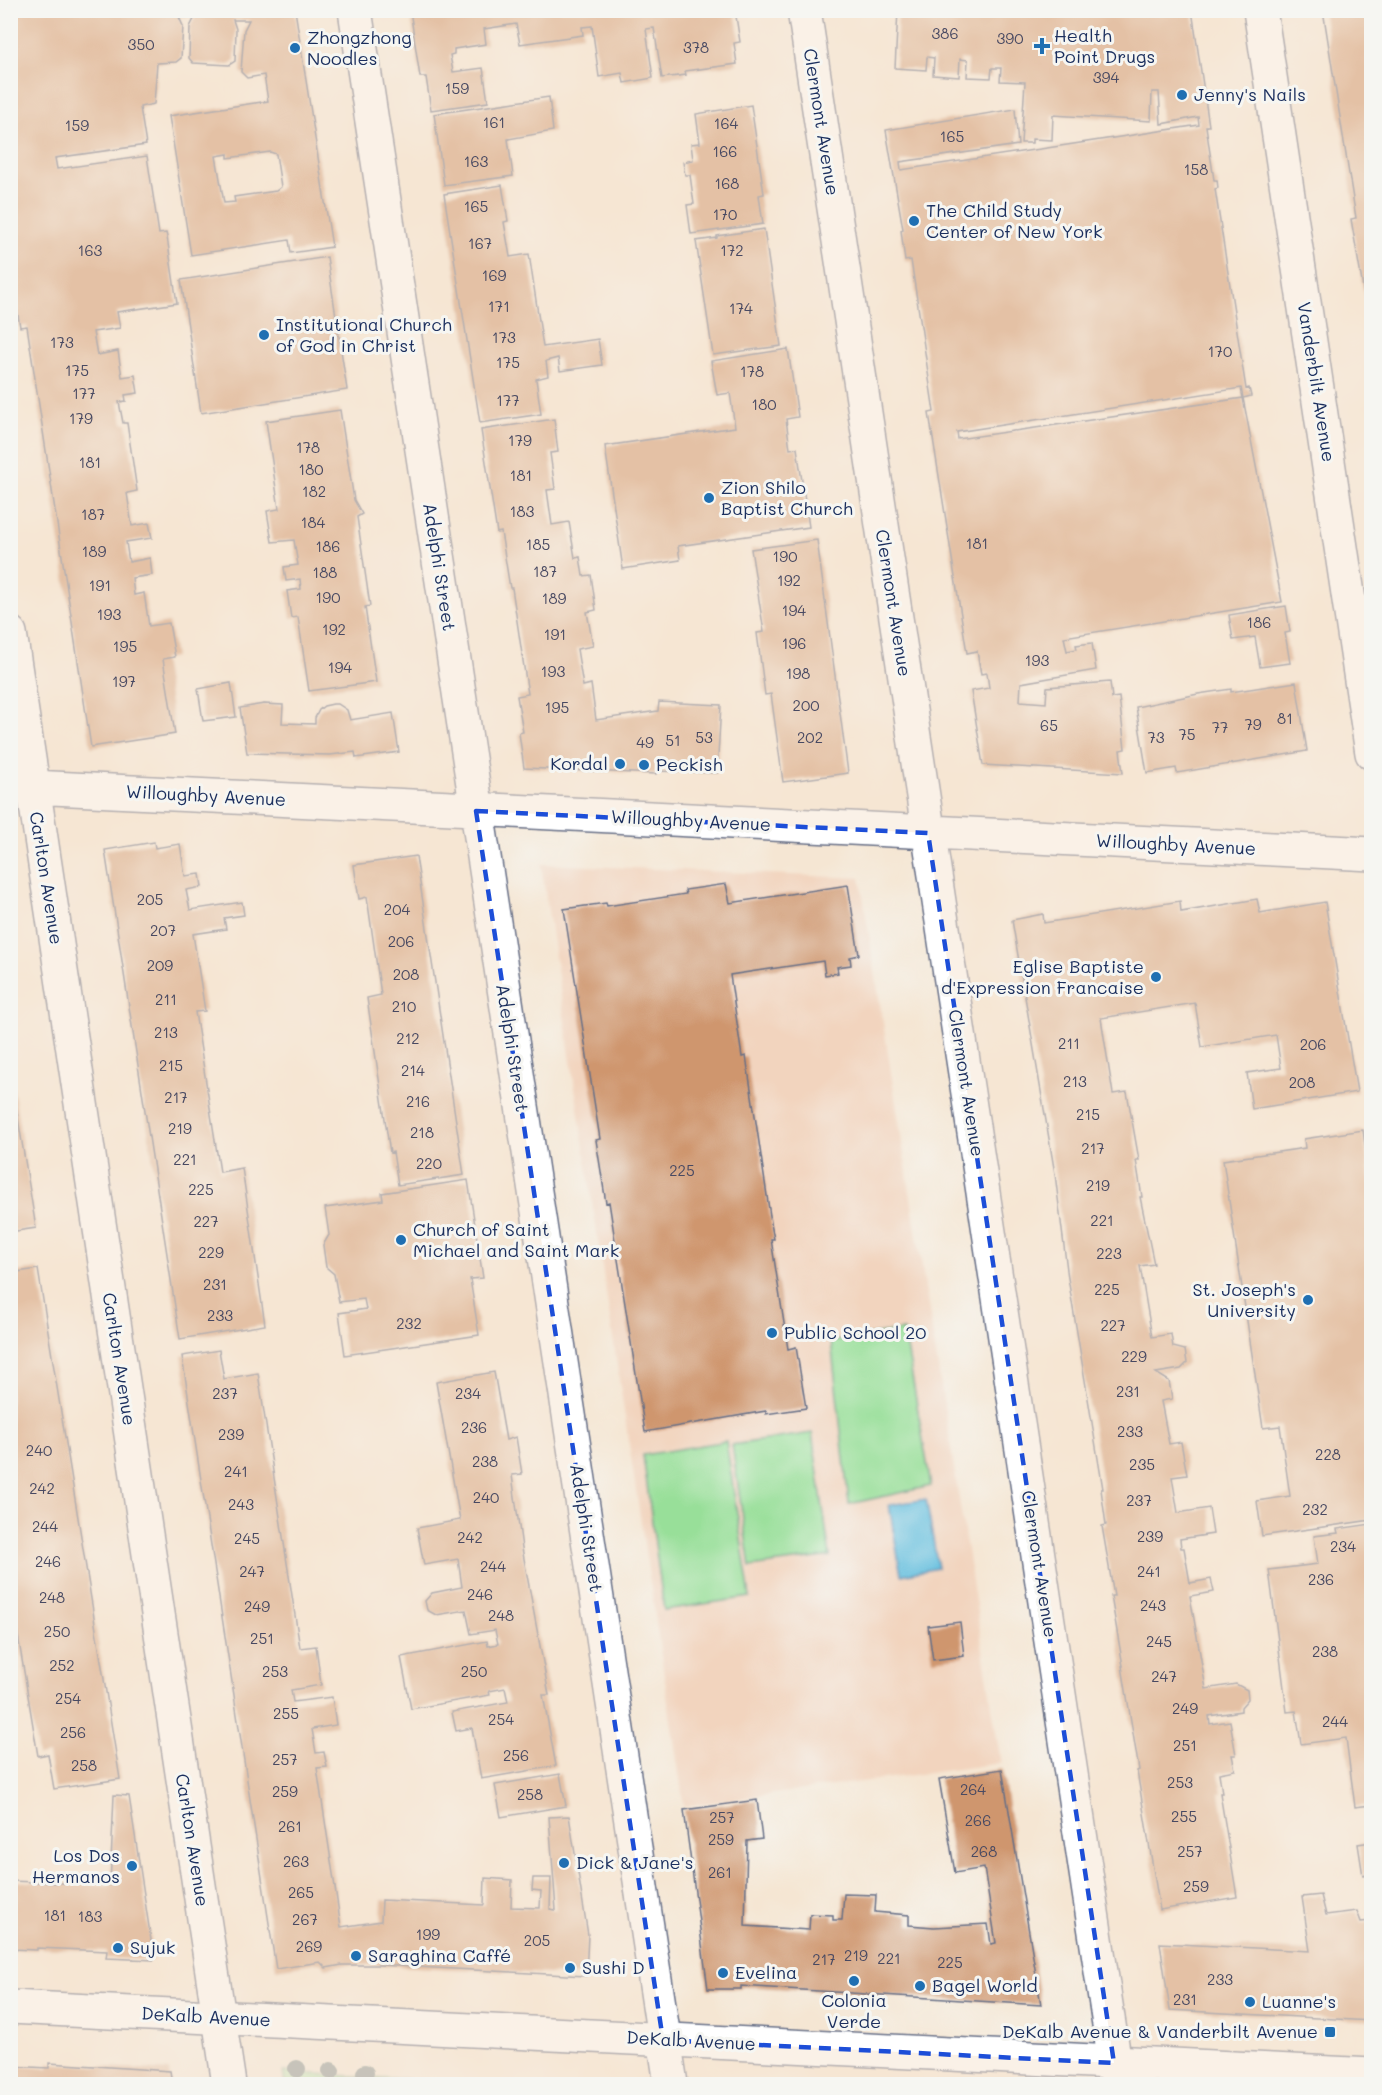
<svg xmlns="http://www.w3.org/2000/svg" width="1382" height="2095" font-family="Mali,sans-serif">
<rect width="100%" height="100%" fill="#f6f6f2"/>
<filter id="ink" filterUnits="userSpaceOnUse"><feTurbulence type="fractalNoise" baseFrequency=".0167" numOctaves="2"/><feDisplacementMap in="SourceGraphic" scale="12" xChannelSelector="R" yChannelSelector="G"/><feConvolveMatrix kernelMatrix="1 2 1 2 8 2 1 2 1" color-interpolation-filters="sRGB"/></filter>
<filter id="wash" filterUnits="userSpaceOnUse"><feTurbulence type="fractalNoise" baseFrequency=".008" numOctaves="4" result="noise"/><feDisplacementMap in="SourceGraphic" scale="24" xChannelSelector="R" yChannelSelector="G"/><feGaussianBlur stdDeviation="1.35" result="paint"/><feColorMatrix in="noise" values="0 0 0 0 0 0 0 0 0 0 0 0 0 0 0 0 0 1.4 0 .05"/><feComposite in="paint" operator="in"/></filter>
<g filter="url(#wash)">
<rect width="100%" height="100%" fill="#f5e6d3"/>
<!-- built -->
<path fill="#f2d4be" d="M541,864L860,878L1001,1763L684,1806Z"/>
<!-- green -->
<path fill="#98df99" stroke="#5a877c" stroke-width="1.5" d="M904,1330L931,1486L849,1504L831,1341Z
M812,1433L830,1556L750,1567L732,1445Z
M726,1441L750,1597L664,1610L643,1455Z
M283,2072L485,2084H285Z"/>
<!-- water -->
<path fill="#61bdde" stroke="#3e769e" stroke-width="1.5" d="M926,1499L938,1568L901,1575L889,1505Z"/>
<g id="blocks">
<!-- building -->
<path fill="#cf966e" fill-rule="evenodd" d="M10,10H295L332,247L291,253L289,240L191,255L169,116L268,101L264,75L247,78L241,72L244,30L249,20H233L236,29L235,61L229,65L193,63L189,58L190,27L195,17H179L183,26L181,58L176,62L157,63L154,104L140,107L146,145L55,158L57,169L147,156L159,234L166,233L167,237L177,303L117,312L120,328L93,332L97,355L118,351L122,377L135,375L138,393L125,395L126,401L119,402L123,423H127L137,491L127,493L132,526L149,523L152,538L126,542L129,562L150,558L152,575L132,578L134,595L144,593L149,626L169,623L175,657L163,659L175,734L91,747L27,326L20,327L10,265ZM270,152L276,154L281,187L276,191L234,197L235,202L224,203L216,156L228,154V158Z
M410,10H735L740,42L734,43L737,64L685,71L686,75L662,78L654,28L646,29L653,78L624,83L622,73L599,77L592,26L582,27L583,35L520,44L516,24L484,29L486,44L454,49V54L450,55L453,72L483,68L488,102L431,110L426,77H420Z
M898,10H1192L1209,126H1206L1214,180H1217L1218,188L1215,189L1246,389L1249,388L1251,396L1243,398L1282,602L1064,637L1067,651L1077,649L1076,645L1092,643L1096,670L1021,683L1020,701L1046,703L1047,687L1110,682L1112,698L1119,697L1125,749L1120,750L1123,773L983,765L971,691L989,688L987,673L981,674L977,651L967,653L929,413L934,412L911,260L905,261L901,230L903,229L886,130L1015,109L1018,145L900,162L901,170L1199,125L1198,117L1161,124L1159,92H1152L1151,121L1053,115L1052,140L1032,139V143H1021L1025,82L1000,81L1001,68H992L991,78L967,77L968,60L960,59L959,77L933,75L934,58L927,57L926,70L895,68ZM1241,388L1243,398L958,439L957,432Z
M1323,10H1371V334L1351,219L1356,218Z
M549,97L553,131L508,139L513,176L444,185L434,114Z
M751,105L764,194L759,195L763,224L691,234L687,205L694,204L690,175H685L683,162L693,160L691,144L700,143L696,114Z
M502,185L508,221L504,222L510,257L529,254L543,347L598,339L602,365L560,371L558,358L546,361L548,376L536,379L541,414L480,423L444,194Z
M764,229L781,346L713,355L696,241L717,238V236Z
M327,257L347,390L201,413L181,280Z
M788,349L798,417L786,419L790,449L797,448L809,527L678,546L680,560L623,569L605,446L735,427L730,393L717,395L711,361Z
M340,410L354,500L362,514L357,517L370,606L365,607L376,682L309,691L298,617L291,618L287,591L301,589L300,579L286,581L284,567L298,565L294,540L272,542L267,511L279,509L266,421Z
M554,419L558,452L550,453L555,489L547,490L552,525L569,522L575,558L580,557L583,576L591,575L596,610L587,612L593,646L577,649L583,686L591,684L596,720L658,711L659,702L721,705L717,773L656,771V774L524,768L519,733L523,732L517,696L528,694L512,588H510L501,532L497,533L481,430Z
M817,540L848,773L783,782L771,694L765,695L757,633L764,632L751,549Z
M1286,606L1290,632L1285,633L1290,663L1260,667L1255,637L1233,640L1229,615Z
M1296,682L1307,751L1177,773L1176,768L1147,773L1136,707L1198,694L1231,689V692Z
M231,683L236,717L203,721L198,689Z
M264,704L283,705L282,723L315,724V718L319,710L324,706L333,704H338L347,710L350,720L393,713L399,752L356,758L355,752L330,755L247,753L240,708Z
M154,842L155,848L180,844L185,876L200,874L202,887L186,890L190,910L242,902L244,915L224,918L226,929L193,934L205,1011L195,1012L220,1172L242,1168L265,1325L180,1339L105,850Z
M416,856L464,1175L398,1185L393,1152L390,1153L367,998L381,995L367,897L359,899L354,865Z
M726,884L730,903L848,885L859,955L850,957L851,965L837,967L838,973L825,975L823,961L730,975L742,1057L746,1056L772,1229L774,1239H771L788,1349L796,1347L806,1408L766,1414V1411L645,1432L609,1202L606,1203L596,1140L600,1139L564,909L606,903L607,906L686,894L685,890Z
M1257,899L1260,913L1325,902L1357,1092L1252,1109L1247,1073L1281,1068L1276,1035L1202,1047L1195,1003L1101,1018L1113,1094L1127,1092L1139,1160H1136L1142,1197H1140L1154,1264L1140,1266L1152,1337L1171,1334L1173,1347L1185,1350L1187,1363L1181,1369L1156,1373L1169,1381L1172,1399L1161,1401L1169,1444L1181,1442L1187,1475L1172,1477L1178,1513L1209,1508L1213,1534L1180,1539L1181,1548H1184L1190,1583L1211,1579L1214,1592L1190,1596L1206,1689L1236,1684L1247,1690L1248,1699L1241,1707V1711L1209,1716L1210,1724L1230,1721L1236,1755H1232L1235,1770L1219,1773L1222,1793H1220L1237,1897L1160,1910L1137,1771L1139,1770L1122,1666H1123L1111,1596H1114L1102,1526L1106,1525L1101,1489H1103L1068,1278L1055,1174L1012,920L1043,914L1044,923L1180,901L1181,912Z
M10,1069L36,1228L10,1232Z
M1363,1130L1371,1188V1520L1262,1536L1257,1501L1290,1496L1280,1426L1263,1428L1223,1160L1305,1148L1304,1139Z
M468,1180L483,1278L470,1279L479,1335L345,1355L339,1313L366,1309L364,1299L339,1302L334,1274L326,1267L323,1245L329,1235L325,1208L383,1200L382,1193Z
M38,1269L120,1779L54,1789L48,1754L38,1756L10,1587V1273Z
M219,1350L224,1379L258,1373L300,1648L316,1646L321,1685L291,1690L293,1702L332,1697L336,1725L312,1729L316,1753L324,1752L327,1767L317,1768L341,1927L381,1921L382,1900L484,1905L485,1878L512,1880L511,1907L540,1908L541,1891L532,1890L533,1878H551L550,1909L556,1910L549,1817L569,1816L588,1935L586,1976L378,1965H342L326,1968L320,1962L276,1969L182,1356Z
M494,1372L506,1440L516,1437L522,1474L512,1475L522,1548L549,1695H543L556,1766L481,1779L472,1728L456,1731L452,1712L508,1702L505,1688L489,1691L490,1695L411,1709L401,1657L487,1641L488,1646L498,1644L495,1630L471,1634L466,1610L436,1615L427,1610L425,1601L432,1593L462,1587L458,1559L424,1565L417,1528L460,1520L436,1382Z
M1371,1524V1805L1355,1807L1346,1738L1301,1744L1296,1711L1287,1712L1269,1570L1318,1564L1314,1536L1338,1533L1337,1529Z
M960,1622L964,1656L933,1660L928,1626Z
M1002,1769L1041,2005L741,1986V1989H708L684,1810L757,1800L762,1839L747,1841L745,1926L809,1930L810,1914L833,1915V1920H842L844,1894L876,1895L875,1912L909,1915V1925L934,1927L988,1924L991,1944L996,1943L984,1868L955,1873L939,1779Z
M560,1774L566,1806L501,1817L495,1785Z
M114,1795L129,1796L154,1960L106,1958L107,1951L37,1948V1950L10,1949V1881L110,1885Z
M1371,1842V1879H1370L1369,1874L1363,1876L1358,1844Z
M1321,1895L1326,1915L1357,1911L1361,1922L1371,1921V2021L1170,2010L1160,1943L1310,1951L1302,1897Z
M49,2063L170,2071L172,2084H10V2066L49,2068Z"/>
</g>
</g>
<g filter="url(#ink)">
<use href="#blocks" fill-opacity="0" stroke="#676f87" stroke-width="1.5"/>
<g fill="none" stroke-linecap="round" stroke-linejoin="round">
<!-- minor casing -->
<g stroke="#676f87" stroke-width="36">
<path id="minor" d="M355,10L671,2084
M804,10L1118,2084
M10,633L229,2084
M12,786L1372,854"/>
</g>
<!-- major casing -->
<g stroke="#676f87" stroke-width="36">
<path id="major" d="M1260,10L1372,753
M10,2007L1372,2075"/>
</g>
<!-- minor -->
<use href="#minor" stroke="#fff" stroke-width="33"/>
<!-- major -->
<use href="#major" stroke="#fff" stroke-width="33"/>
</g>
<!-- trees -->
<g fill="#8e9a9b">
<circle cx="297" cy="2069" r="9"/>
<circle cx="331" cy="2071" r="9"/>
<circle cx="365" cy="2073" r="9"/>
</g>
</g>
<!-- marked area -->
<path d="M0 0H1382V2095H0ZM476,811L928,833L1114,2063L663,2040Z" fill="#f5e6d3" fill-opacity=".55" fill-rule="evenodd"/>
<path fill="none" stroke="#1d4ed8" stroke-width="4.5" stroke-dasharray="12 8" stroke-linejoin="round" d="M476,811L928,833L1114,2063L663,2040Z"/>
<!-- markers -->
<g fill="#1f6fb2" stroke="#f6f6f2" stroke-width="2">
<path d="M1039 37h6v6h6v6h-6v6h-6v-6h-6v-6h6z"/>
<circle cx="295" cy="48" r="6"/>
<circle cx="1182" cy="95" r="6"/>
<circle cx="914" cy="221" r="6"/>
<circle cx="264" cy="335" r="6"/>
<circle cx="709" cy="498" r="6"/>
<circle cx="620" cy="764" r="6"/>
<circle cx="644" cy="765" r="6"/>
<circle cx="1156" cy="977" r="6"/>
<circle cx="401" cy="1240" r="6"/>
<circle cx="1308" cy="1300" r="6"/>
<circle cx="772" cy="1333" r="6"/>
<circle cx="564" cy="1863" r="6"/>
<circle cx="132" cy="1866" r="6"/>
<circle cx="118" cy="1948" r="6"/>
<circle cx="356" cy="1956" r="6"/>
<circle cx="570" cy="1968" r="6"/>
<circle cx="723" cy="1973" r="6"/>
<circle cx="854" cy="1981" r="6"/>
<circle cx="920" cy="1986" r="6"/>
<circle cx="1250" cy="2002" r="6"/>
<rect x="1324" y="2026" width="12" height="12" rx="3"/>
</g>
<g text-anchor="middle" stroke-width="6" stroke-linejoin="round" paint-order="stroke">
<!-- number labels -->
<g font-size="15" fill="#484962">
<text x="945" y="39">386</text>
<text x="1010" y="44">390</text>
<text x="141" y="50">350</text>
<text x="696" y="53">378</text>
<text x="1106" y="83">394</text>
<text x="457" y="94">159</text>
<text x="494" y="128">161</text>
<text x="726" y="129">164</text>
<text x="77" y="131">159</text>
<text x="952" y="142">165</text>
<text x="725" y="157">166</text>
<text x="476" y="167">163</text>
<text x="1196" y="175">158</text>
<text x="727" y="189">168</text>
<text x="476" y="212">165</text>
<text x="725" y="220">170</text>
<text x="480" y="249">167</text>
<text x="90" y="256">163</text>
<text x="732" y="256">172</text>
<text x="494" y="281">169</text>
<text x="499" y="312">171</text>
<text x="741" y="314">174</text>
<text x="504" y="343">173</text>
<text x="62" y="348">173</text>
<text x="1220" y="357">170</text>
<text x="508" y="368">175</text>
<text x="77" y="376">175</text>
<text x="752" y="377">178</text>
<text x="84" y="399">177</text>
<text x="508" y="406">177</text>
<text x="764" y="410">180</text>
<text x="81" y="424">179</text>
<text x="520" y="446">179</text>
<text x="308" y="453">178</text>
<text x="90" y="468">181</text>
<text x="311" y="475">180</text>
<text x="521" y="481">181</text>
<text x="314" y="497">182</text>
<text x="522" y="517">183</text>
<text x="93" y="520">187</text>
<text x="313" y="528">184</text>
<text x="977" y="549">181</text>
<text x="538" y="550">185</text>
<text x="328" y="552">186</text>
<text x="94" y="557">189</text>
<text x="785" y="562">190</text>
<text x="545" y="577">187</text>
<text x="325" y="578">188</text>
<text x="789" y="586">192</text>
<text x="100" y="591">191</text>
<text x="328" y="603">190</text>
<text x="554" y="604">189</text>
<text x="794" y="616">194</text>
<text x="109" y="620">193</text>
<text x="1259" y="628">186</text>
<text x="334" y="635">192</text>
<text x="555" y="640">191</text>
<text x="794" y="649">196</text>
<text x="125" y="652">195</text>
<text x="1037" y="666">193</text>
<text x="340" y="673">194</text>
<text x="553" y="677">193</text>
<text x="798" y="679">198</text>
<text x="124" y="687">197</text>
<text x="806" y="711">200</text>
<text x="557" y="713">195</text>
<text x="1285" y="724">81</text>
<text x="1253" y="730">79</text>
<text x="1049" y="731">65</text>
<text x="1220" y="733">77</text>
<text x="1187" y="740">75</text>
<text x="704" y="743">53</text>
<text x="810" y="743">202</text>
<text x="1156" y="743">73</text>
<text x="673" y="746">51</text>
<text x="645" y="748">49</text>
<text x="150" y="905">205</text>
<text x="397" y="915">204</text>
<text x="163" y="936">207</text>
<text x="401" y="947">206</text>
<text x="160" y="971">209</text>
<text x="406" y="980">208</text>
<text x="166" y="1005">211</text>
<text x="404" y="1012">210</text>
<text x="166" y="1038">213</text>
<text x="408" y="1044">212</text>
<text x="1069" y="1049">211</text>
<text x="1313" y="1050">206</text>
<text x="171" y="1071">215</text>
<text x="413" y="1076">214</text>
<text x="1075" y="1087">213</text>
<text x="1302" y="1088">208</text>
<text x="176" y="1103">217</text>
<text x="418" y="1107">216</text>
<text x="1088" y="1120">215</text>
<text x="180" y="1134">219</text>
<text x="422" y="1138">218</text>
<text x="1093" y="1154">217</text>
<text x="185" y="1165">221</text>
<text x="429" y="1169">220</text>
<text x="682" y="1176">225</text>
<text x="1098" y="1191">219</text>
<text x="201" y="1195">225</text>
<text x="1102" y="1226">221</text>
<text x="206" y="1227">227</text>
<text x="211" y="1258">229</text>
<text x="1109" y="1259">223</text>
<text x="215" y="1290">231</text>
<text x="1107" y="1295">225</text>
<text x="220" y="1321">233</text>
<text x="409" y="1329">232</text>
<text x="1113" y="1331">227</text>
<text x="1134" y="1362">229</text>
<text x="1128" y="1397">231</text>
<text x="225" y="1399">237</text>
<text x="468" y="1399">234</text>
<text x="474" y="1433">236</text>
<text x="1130" y="1437">233</text>
<text x="231" y="1440">239</text>
<text x="39" y="1456">240</text>
<text x="1328" y="1460">228</text>
<text x="485" y="1467">238</text>
<text x="1142" y="1470">235</text>
<text x="236" y="1477">241</text>
<text x="42" y="1494">242</text>
<text x="486" y="1503">240</text>
<text x="1139" y="1506">237</text>
<text x="241" y="1510">243</text>
<text x="1315" y="1515">232</text>
<text x="45" y="1532">244</text>
<text x="1150" y="1542">239</text>
<text x="470" y="1543">242</text>
<text x="247" y="1544">245</text>
<text x="1343" y="1552">234</text>
<text x="48" y="1567">246</text>
<text x="493" y="1572">244</text>
<text x="252" y="1577">247</text>
<text x="1149" y="1577">241</text>
<text x="1321" y="1585">236</text>
<text x="480" y="1600">246</text>
<text x="52" y="1603">248</text>
<text x="1153" y="1611">243</text>
<text x="257" y="1612">249</text>
<text x="501" y="1621">248</text>
<text x="57" y="1637">250</text>
<text x="262" y="1644">251</text>
<text x="1159" y="1647">245</text>
<text x="1325" y="1657">238</text>
<text x="62" y="1671">252</text>
<text x="275" y="1677">253</text>
<text x="474" y="1677">250</text>
<text x="1164" y="1682">247</text>
<text x="68" y="1704">254</text>
<text x="1185" y="1714">249</text>
<text x="286" y="1719">255</text>
<text x="501" y="1725">254</text>
<text x="1335" y="1727">244</text>
<text x="73" y="1738">256</text>
<text x="1185" y="1751">251</text>
<text x="516" y="1761">256</text>
<text x="285" y="1765">257</text>
<text x="84" y="1771">258</text>
<text x="1180" y="1788">253</text>
<text x="973" y="1795">264</text>
<text x="285" y="1797">259</text>
<text x="530" y="1800">258</text>
<text x="1184" y="1822">255</text>
<text x="722" y="1823">257</text>
<text x="978" y="1826">266</text>
<text x="290" y="1832">261</text>
<text x="721" y="1845">259</text>
<text x="984" y="1857">268</text>
<text x="1190" y="1857">257</text>
<text x="296" y="1867">263</text>
<text x="720" y="1878">261</text>
<text x="1196" y="1892">259</text>
<text x="301" y="1898">265</text>
<text x="55" y="1921">181</text>
<text x="90" y="1922">183</text>
<text x="305" y="1925">267</text>
<text x="428" y="1940">199</text>
<text x="537" y="1946">205</text>
<text x="309" y="1952">269</text>
<text x="856" y="1961">219</text>
<text x="889" y="1964">221</text>
<text x="824" y="1965">217</text>
<text x="950" y="1968">225</text>
<text x="1220" y="1985">233</text>
<text x="1185" y="2005">231</text>
</g>
<!-- poi labels -->
<g font-size="18" fill="#1b2f5e" stroke="#f6f6f2" text-anchor="start">
<text x="1054" y="42">Health<tspan x="1054" dy="21">Point Drugs</tspan></text>
<text x="307" y="44">Zhongzhong<tspan x="307" dy="21">Noodles</tspan></text>
<text x="1194" y="101">Jenny's Nails</text>
<text x="926" y="217">The Child Study<tspan x="926" dy="21">Center of New York</tspan></text>
<text x="276" y="331">Institutional Church<tspan x="276" dy="21">of God in Christ</tspan></text>
<text x="721" y="494">Zion Shilo<tspan x="721" dy="21">Baptist Church</tspan></text>
<text x="608" y="770" text-anchor="end">Kordal</text>
<text x="656" y="771">Peckish</text>
<text x="1144" y="973" text-anchor="end">Eglise Baptiste<tspan x="1144" dy="21">d'Expression Francaise</tspan></text>
<text x="413" y="1236">Church of Saint<tspan x="413" dy="21">Michael and Saint Mark</tspan></text>
<text x="1296" y="1296" text-anchor="end">St. Joseph's<tspan x="1296" dy="21">University</tspan></text>
<text x="784" y="1339">Public School 20</text>
<text x="120" y="1862" text-anchor="end">Los Dos<tspan x="120" dy="21">Hermanos</tspan></text>
<text x="576" y="1869">Dick &amp; Jane's</text>
<text x="130" y="1954">Sujuk</text>
<text x="368" y="1962">Saraghina Caffé</text>
<text x="582" y="1974">Sushi D</text>
<text x="735" y="1979">Evelina</text>
<text x="932" y="1992">Bagel World</text>
<text x="854" y="2007" text-anchor="middle">Colonia<tspan x="854" dy="21">Verde</tspan></text>
<text x="1262" y="2008">Luanne's</text>
<text x="1318" y="2038" text-anchor="end">DeKalb Avenue &amp; Vanderbilt Avenue</text>
</g>
<!-- street labels -->
<g font-size="18" fill="#1b2f5e" stroke="#f6f6f2">
<text transform="translate(821 122) rotate(81)" y="6">Clermont Avenue</text>
<text transform="translate(1316 382) rotate(81)" y="6">Vanderbilt Avenue</text>
<text transform="translate(439 567) rotate(81)" y="6">Adelphi Street</text>
<text transform="translate(893 603) rotate(81)" y="6">Clermont Avenue</text>
<text transform="translate(206 796) rotate(3)" y="6">Willoughby Avenue</text>
<text transform="translate(691 821) rotate(3)" y="6">Willoughby Avenue</text>
<text transform="translate(1176 845) rotate(3)" y="6">Willoughby Avenue</text>
<text transform="translate(46 878) rotate(81)" y="6">Carlton Avenue</text>
<text transform="translate(512 1048) rotate(81)" y="6">Adelphi Street</text>
<text transform="translate(966 1083) rotate(81)" y="6">Clermont Avenue</text>
<text transform="translate(119 1359) rotate(81)" y="6">Carlton Avenue</text>
<text transform="translate(586 1528) rotate(81)" y="6">Adelphi Street</text>
<text transform="translate(1039 1564) rotate(81)" y="6">Clermont Avenue</text>
<text transform="translate(192 1840) rotate(81)" y="6">Carlton Avenue</text>
<text transform="translate(206 2017) rotate(3)" y="6">DeKalb Avenue</text>
<text transform="translate(691 2041) rotate(3)" y="6">DeKalb Avenue</text>
</g>
</g>
<!-- margin -->
<rect width="1382" height="2095" fill="none" stroke="#f6f6f2" stroke-width="36"/>
</svg>
